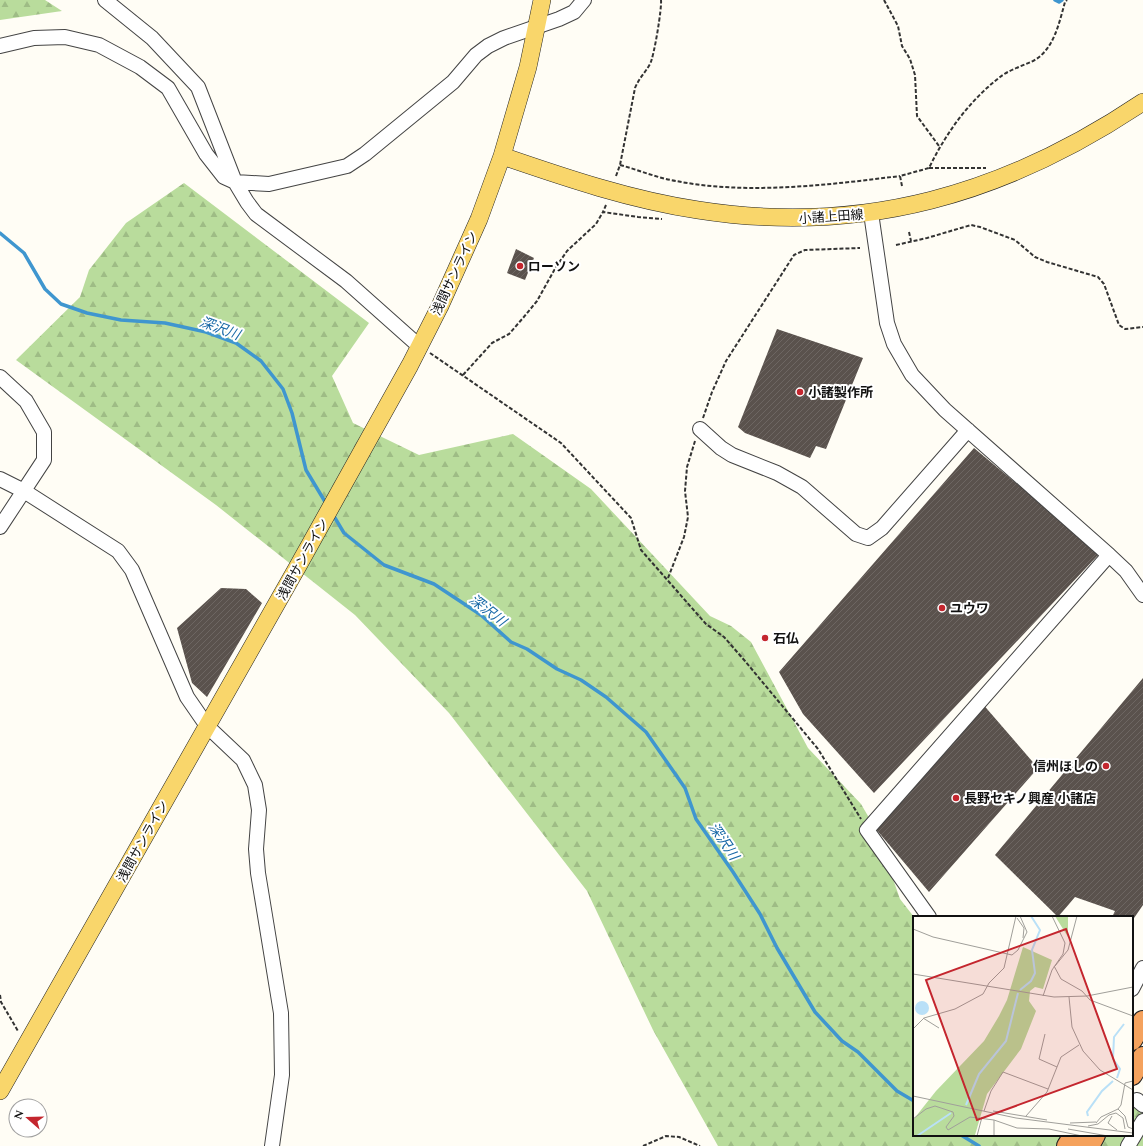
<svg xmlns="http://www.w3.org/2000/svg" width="1143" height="1146" font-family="Spectral,'Noto Sans JP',serif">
<defs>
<pattern id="forest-firs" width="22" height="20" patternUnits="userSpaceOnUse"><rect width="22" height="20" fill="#b9dc9c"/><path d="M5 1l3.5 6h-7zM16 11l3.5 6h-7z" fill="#9ebc85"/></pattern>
<pattern id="building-hatch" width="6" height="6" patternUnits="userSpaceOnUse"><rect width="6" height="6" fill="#5a524d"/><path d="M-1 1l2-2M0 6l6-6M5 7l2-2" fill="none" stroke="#6d6662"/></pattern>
</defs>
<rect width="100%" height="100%" fill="#fffdf5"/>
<!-- forest -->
<path fill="url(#forest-firs)" d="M0,0H45L62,11L0,20Z
M184,183L369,323L332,376L353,423L419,455L513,434L591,489L710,616L731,626L751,642L808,748L861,804L875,828L900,899L914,917V1135H1132V1105L1143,1114V1146H718L653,1030L587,891L449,713L355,615L216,505L16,360L80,297L89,270L126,223Z"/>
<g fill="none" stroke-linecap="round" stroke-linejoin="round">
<!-- stream -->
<path stroke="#3f96cf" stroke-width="3.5" d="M1055,0L1059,2L1062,0
M0,233L24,253L45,289L61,304L87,313L121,320L165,323L206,332L236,343L261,361L283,389L292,413L306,470L327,505
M332,513L344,533L384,565L434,584L481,615L511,642L527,649L557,669L581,680L606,697L646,732L685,788L696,819L733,872L760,914L777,948L815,1012L842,1041L858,1052L897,1091L914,1101
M961,1135L979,1146"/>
</g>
<!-- building -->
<path fill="url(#building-hatch)" d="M516,249L534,258L525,280L507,273Z
M777,329L863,358L826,449L816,446L810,458L745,433L738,427Z
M974,448L1100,553L874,793L803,714L779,672Z
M221,588L246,589L262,603L207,697L192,683L177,628Z
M1143,678V905L1132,921V917H1112L1115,911L1075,897L1058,917L995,855Z
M981,702L1038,768L929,892L875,828Z"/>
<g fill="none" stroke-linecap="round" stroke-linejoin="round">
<!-- minor casing -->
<g stroke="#444" stroke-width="16">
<path id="minor" d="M105,0L152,38L198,87L235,182L247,202L256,214L346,281L419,346
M0,46L34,38L65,37L99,45L140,67L168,88L206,154L224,177L235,182L269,184L347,166L365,154L453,82L476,55L488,46L504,38L559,19L574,12L584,0
M871,213L887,323L894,344L912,375L945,410L1109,555L1126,571L1143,595
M0,377L26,401L44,432V460L0,527
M700,429L721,448L732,455L777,473L802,487L856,534L868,538L882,528L968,430
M0,479L24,491L118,551L132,570L187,697L207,726L243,760L255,785L259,810L256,849L258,873L281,1013L282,1075L272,1146
M929,917L867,830L1109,555
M1132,989L1143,968
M1137,1100L1143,1105
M1128,1146L1143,1121"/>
</g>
<!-- major casing -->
<g stroke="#222" stroke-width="18">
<path id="major" d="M502,156C566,178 631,200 698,210C863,236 1006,194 1143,102
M0,1091L298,566L410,365L440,306L479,219L502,156L528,67L542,0"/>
</g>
<!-- highway casing -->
<g stroke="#222" stroke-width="22">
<path id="highway" d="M1132,1040L1143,1021
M1132,1075L1143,1057
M1067,1146L1074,1135
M1089,1146L1095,1135"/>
</g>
<!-- path -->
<path stroke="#333" stroke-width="2" stroke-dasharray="4 2" stroke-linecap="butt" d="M884,0L898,26L902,46L910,59L915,75L917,116L939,146
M620,165C639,170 657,178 676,181C747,195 828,185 900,176
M929,168H986
M616,176L620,165L635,88C639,78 645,73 650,64C654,57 662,8 661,0
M902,186L900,176L929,168C946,133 969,101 1000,77C1009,70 1022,66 1033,61C1054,50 1059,23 1065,2L1067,0
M606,205L603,212L638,217L662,219
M909,232L911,241
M896,245L927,238L971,225L980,227L1015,240L1035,257L1047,262L1098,277L1104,284L1119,325L1125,329L1143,327
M430,353L561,443L631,518L641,550L706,624L724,637L745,661L818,749L861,819
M463,375L492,343L509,334L523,318L537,301L556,267L567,251L596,224L603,212
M703,418L712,392L726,361L794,255L805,250L860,248
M668,578L684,537L688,517L685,491L687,467L695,441
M0,995L1,1002L18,1031
M643,1146L666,1136L679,1137L700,1146"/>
<!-- minor -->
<use href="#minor" stroke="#fff" stroke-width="14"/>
<!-- major -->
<use href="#major" stroke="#f9d66b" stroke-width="17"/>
<!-- highway -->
<use href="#highway" stroke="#f5a25d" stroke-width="20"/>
</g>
<!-- markers -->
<g fill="#c4262e" stroke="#fff" stroke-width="1.5">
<circle cx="520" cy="266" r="4"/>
<circle cx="800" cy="392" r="4"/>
<circle cx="942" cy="608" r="4"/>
<circle cx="765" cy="638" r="4"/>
<circle cx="1106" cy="766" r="4"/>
<circle cx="956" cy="798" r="4"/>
</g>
<g text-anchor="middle" stroke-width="4" stroke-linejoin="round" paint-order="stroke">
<!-- street labels -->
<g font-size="13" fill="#111" stroke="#fff">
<text transform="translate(831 216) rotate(-4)" y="5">小諸上田線</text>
<text transform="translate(454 273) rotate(-65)" y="5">浅間サンライン</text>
<text transform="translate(302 559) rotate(-61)" y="5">浅間サンライン</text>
<text transform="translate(142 841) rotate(-61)" y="5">浅間サンライン</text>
</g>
<!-- poi labels -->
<g font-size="13" font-weight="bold" fill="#111" stroke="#fff" text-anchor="start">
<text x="528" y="271">ローソン</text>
<text x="808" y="397">小諸製作所</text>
<text x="950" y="613">ユウワ</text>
<text x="773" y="643">石仏</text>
<text x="1098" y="771" text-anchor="end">信州ほしの</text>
<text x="964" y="803">長野セキノ興産 小諸店</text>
</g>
<!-- water labels -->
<g font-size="14" font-style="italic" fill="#1768a6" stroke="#fff">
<text transform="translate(220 328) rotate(20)" y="5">深沢川</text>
<text transform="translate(488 610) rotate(38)" y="5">深沢川</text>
<text transform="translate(724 841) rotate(56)" y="5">深沢川</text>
</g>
</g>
<!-- overview -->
<g transform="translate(913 916)">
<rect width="220" height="220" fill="#fffdf5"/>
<path d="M142,0H155V21L150,13ZM110,31L139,44L130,73L122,71L117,75L116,85L123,95L108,133L74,178L62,219L0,220V204L23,175L71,125L86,100L94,84Z" fill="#b9dc9c"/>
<path d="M2 92a7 7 0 1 1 14 0a7 7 0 1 1-14 0Z" fill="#b9e0f7"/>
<path fill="none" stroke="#b9e0f7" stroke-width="2" d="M107,74L118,65L122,57L119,34L127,14L118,0M204,162L207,153L200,143L201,121L211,108M53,189L66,158L93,125L105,77M175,200L174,196L189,175L200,165M4,220L38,197"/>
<path fill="none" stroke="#a09f9a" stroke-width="1" d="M104,2L111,12L110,22M0,13L20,21L99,39L105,34L114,16L107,0M141,50L148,63L169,75L177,84L220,100M142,50L155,34L164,0M0,58L141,81L174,80L220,71M130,80L139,54L150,38L152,27L139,0M156,81L159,111L170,135L187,154L220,174M10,102L26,112M0,113L11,102L42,93L70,78L76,67L91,52L103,0M132,118L126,143L144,151M0,180L103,202L220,217M205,193L212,200L215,211L220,213M71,195L78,175L90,156L135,173M80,195L134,204M113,200L134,176L148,141L166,129M199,200L195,207L204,214M0,203L13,193L22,190L40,196L41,200L33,211L35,214L57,201L81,204L104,212L136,213L169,220M81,204V220M157,207L183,206M183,207L188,201L205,193L208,189L212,167L220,165M175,210L185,208L196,199L203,197L210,202L212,213M155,213L195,220M64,220L69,201"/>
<path fill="#c4262e" fill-opacity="0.15" stroke="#c4262e" stroke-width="2" d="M153,13L204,153L64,204L13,64Z"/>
<rect width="220" height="220" fill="none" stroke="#111" stroke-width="2"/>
</g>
<!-- north arrow -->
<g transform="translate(28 1118) rotate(290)"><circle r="19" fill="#ffffff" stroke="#a0a0a0"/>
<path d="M0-3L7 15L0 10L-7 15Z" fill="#c4262e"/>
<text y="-6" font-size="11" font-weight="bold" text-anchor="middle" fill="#111111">N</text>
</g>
</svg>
